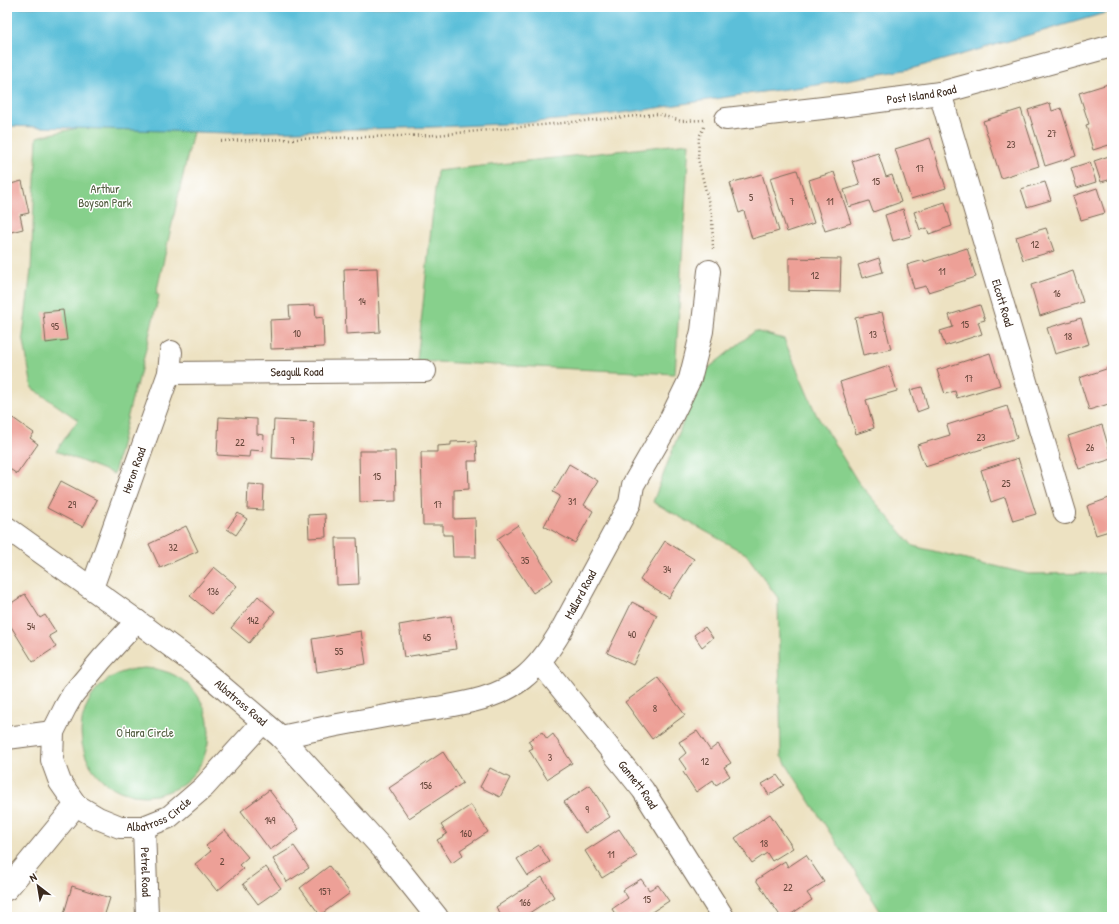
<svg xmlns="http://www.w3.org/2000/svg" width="1119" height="924" font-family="'Patrick Hand',sans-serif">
<rect width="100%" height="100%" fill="#fff"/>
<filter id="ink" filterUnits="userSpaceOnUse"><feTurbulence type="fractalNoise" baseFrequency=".025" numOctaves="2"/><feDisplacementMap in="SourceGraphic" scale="8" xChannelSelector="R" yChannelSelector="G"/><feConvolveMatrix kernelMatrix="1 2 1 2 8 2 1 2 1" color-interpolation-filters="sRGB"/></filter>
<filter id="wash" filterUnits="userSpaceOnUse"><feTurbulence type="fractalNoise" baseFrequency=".012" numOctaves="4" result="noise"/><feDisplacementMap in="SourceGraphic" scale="16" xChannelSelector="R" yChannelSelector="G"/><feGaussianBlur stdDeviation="0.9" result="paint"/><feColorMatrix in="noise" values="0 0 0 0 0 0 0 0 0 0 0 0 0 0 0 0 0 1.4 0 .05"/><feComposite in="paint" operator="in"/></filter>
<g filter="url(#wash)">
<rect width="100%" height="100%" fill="#ede2c2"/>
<!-- green -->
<path fill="#87d08c" stroke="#617d55" d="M114,120L195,123L156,294L159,295L137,386H135L114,474L56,451L78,420L32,388L23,336L31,270L37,137Z
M689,143L675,374L417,361L437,171Z
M755,331L784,339L816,414L858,482L913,546L1028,574L1112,573V917H884L781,756L778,598L746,554L653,502L701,374Z
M81 732a64 64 0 1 1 128 0a64 64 0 1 1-128 0Z"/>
<!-- water -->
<path fill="#5bbfd9" stroke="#4b747c" d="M7,7H1112V11L936,62L910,69L817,85L747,94L644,110L589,117L524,123L434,127L229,133L7,126Z"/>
<g id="blocks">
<!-- building -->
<path fill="#eda097" d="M1108,84L1112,98V144L1093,150L1086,125L1089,124L1079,93Z
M1050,103L1052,111L1061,108L1076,156L1045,166L1028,110Z
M1021,109L1039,166L1001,178L983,121Z
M930,138L946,188L911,199L895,149Z
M878,153L886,177L892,175L901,202L873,212L869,201L849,207L844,190L860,185L852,161Z
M1112,155V179L1101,182L1094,161Z
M1090,162L1096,182L1077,188L1071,168Z
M797,170L814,223L787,232L770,178Z
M834,172L851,223L825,231L809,180Z
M762,174L779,231L752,239L744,211L739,213L730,183Z
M22,181L29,213L20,215L23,229L7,233V185Z
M1045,182L1051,200L1027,207L1021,189Z
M1097,188L1105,213L1081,220L1073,196Z
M945,202L952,226L929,234L927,228L920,230L914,212Z
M903,209L911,236L893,241L885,215Z
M1046,228L1054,251L1023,260L1016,237Z
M967,248L976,277L928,292L926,286L914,289L907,265L924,260V262Z
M789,258L841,259L840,292L789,291Z
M879,258L883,272L862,278L858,265Z
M377,268L380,332L346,334L344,269Z
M1073,271L1083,302L1040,316L1031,285Z
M315,305L316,318L323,317L324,347L271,349L270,320L290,319L289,306Z
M980,305L985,320L978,322L982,334L945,346L940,331L953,327L949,315Z
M63,310L67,340L46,343L43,312Z
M882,312L891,349L863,355L855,318Z
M1081,318L1089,344L1055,354L1047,328Z
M990,353L1000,385L957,398L955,391L945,394L937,370Z
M889,366L897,391L866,400L874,428L856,434L840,382Z
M1112,367V403L1089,410L1079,378Z
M922,387L928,408L917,412L910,390Z
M1007,406L1017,438L925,467L917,445L950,435L947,425Z
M219,417L257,419V434L264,435L263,451L250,450L249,457L217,455Z
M13,418L34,433L30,438L38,444L17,474L7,467V422L9,423Z
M274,420L314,422L312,460L272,458Z
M1102,425L1112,459L1079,469L1068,436Z
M476,441L477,461H468L469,489L454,490V519L475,518L476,557H453L452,535H443V525H423L421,452H437V446L451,445V442Z
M359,451H395L396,501L360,502Z
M1018,458L1036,514L1013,521L1005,497L991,502L981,470Z
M569,464L598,481L584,505L593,511L575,543L544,526L560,496L553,492Z
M61,481L97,500L83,527L47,508Z
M248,484L264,485L263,510L247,509Z
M1112,497V540L1109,531L1096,535L1087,506Z
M238,513L247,519L236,535L227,529Z
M325,514L326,537L309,538L308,515Z
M518,525L553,580L533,593L497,539Z
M186,526L198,551L160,568L149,544Z
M336,538H357L359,584L337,585Z
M665,541L694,559L669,598L640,580Z
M214,567L237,586L212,614L190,596Z
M25,594L40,618L45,615L56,632L49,636L56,647L33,662L7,620V606Z
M258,596L275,611L249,643L231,628Z
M632,602L657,615L633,665L607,653Z
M451,616L456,649L404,657L399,625Z
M705,627L713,638L702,647L694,635Z
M361,631L366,664L317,672L312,639Z
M658,678L685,715L652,739L625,702Z
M697,731L710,750L718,744L731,763L724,767L730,776L716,785L713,780L696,792L683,772L686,769L679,759L686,753L679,742Z
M542,732L547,739L553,734L572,763L547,779L529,750L533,748L528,741Z
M443,752L463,783L409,818L389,788Z
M490,768L510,778L500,797L480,787Z
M777,775L784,785L769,795L762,784Z
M590,785L610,817L585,833L564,802Z
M269,790L299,829L270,850L241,811Z
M471,805L488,832L460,850L463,855L452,863L437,840L447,834L441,825Z
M770,814L793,848L772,861L767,853L752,863L735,838Z
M619,829L637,856L602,878L585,851Z
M225,830L248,857L239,865L243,869L217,891L195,864L211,851L206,846Z
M539,845L550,862L528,876L517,859Z
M294,846L309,868L287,882L273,859Z
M806,855L824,882L807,893L812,900L787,917H781L756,880L785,861L788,867Z
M329,866L350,893L320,915L300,888Z
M266,867L281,888L258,904L243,884Z
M542,877L554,897L523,917H502L496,907Z
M641,879L649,890L658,885L669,901L644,917H631L630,915L626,917H617L612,909L628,898L623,890Z
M72,886L110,898L104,917H63Z
M226,915V917H200V916Z"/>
</g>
</g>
<g filter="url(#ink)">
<use href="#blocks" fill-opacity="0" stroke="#796a57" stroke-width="1"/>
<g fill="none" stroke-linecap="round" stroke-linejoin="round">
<!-- street casing -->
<g stroke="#796a57" stroke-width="24">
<g id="street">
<path id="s1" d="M940,93L1065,513"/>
<path id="s2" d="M726,119L849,105L940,93L1112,46"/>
<path id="s3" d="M169,373L425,371"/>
<path id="s4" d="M7,528L137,621L200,668L281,737L382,848L437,917"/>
<path id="s5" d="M92,588L169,373L171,352"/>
<path id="s6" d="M137,621L102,659L73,694L65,708L53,732L52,760L60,782L76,805L98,818L120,827H144L169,817L204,787L263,722"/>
<path id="s7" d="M540,662L643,790L723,917"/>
<path id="s8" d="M281,737C316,729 351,722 386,716C403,713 420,710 437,708C466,703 498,698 522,679C539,666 551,648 562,629L630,503L633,485L668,424L690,379L702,331L709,271"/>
<path d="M7,738L53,732"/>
<path id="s9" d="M144,827L147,917"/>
<path d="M7,889L76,805"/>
</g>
</g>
<!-- path -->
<path stroke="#796a57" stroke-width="2.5" stroke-dasharray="1 3" stroke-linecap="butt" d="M704,127L699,137L698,159L712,216L713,249
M221,141L436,135L658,114L681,121L704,120"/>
<!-- street -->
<use href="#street" stroke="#fff" stroke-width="22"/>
</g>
</g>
<g text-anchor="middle" stroke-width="3" stroke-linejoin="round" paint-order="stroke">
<!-- number labels -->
<g font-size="10" fill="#68483c">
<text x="1052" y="137">27</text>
<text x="1011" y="148">23</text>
<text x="920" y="172">17</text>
<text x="876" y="185">15</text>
<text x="751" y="201">5</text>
<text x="792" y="205">7</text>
<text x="830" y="205">11</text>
<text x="1035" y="248">12</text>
<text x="942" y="275">11</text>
<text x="815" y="279">12</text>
<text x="1057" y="297">16</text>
<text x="362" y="305">14</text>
<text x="965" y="328">15</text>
<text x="55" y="330">95</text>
<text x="297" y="337">10</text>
<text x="873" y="338">13</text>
<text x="1068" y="340">18</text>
<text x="969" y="382">17</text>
<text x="981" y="441">23</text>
<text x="293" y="444">7</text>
<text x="240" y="446">22</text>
<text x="1090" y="451">26</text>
<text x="377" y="480">15</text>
<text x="1006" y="487">25</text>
<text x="572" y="505">31</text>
<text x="72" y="508">29</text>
<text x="438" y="508">17</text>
<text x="173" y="551">32</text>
<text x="525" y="564">35</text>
<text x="667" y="573">34</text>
<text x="213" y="595">136</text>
<text x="253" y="624">142</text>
<text x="31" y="630">54</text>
<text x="632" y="638">40</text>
<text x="427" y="641">45</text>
<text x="339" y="655">55</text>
<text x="655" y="712">8</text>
<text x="550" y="761">3</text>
<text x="705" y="765">12</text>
<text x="426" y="789">156</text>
<text x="587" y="813">9</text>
<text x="270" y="824">149</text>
<text x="466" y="837">160</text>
<text x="764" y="847">18</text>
<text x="611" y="858">11</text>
<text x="222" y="865">2</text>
<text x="788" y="891">22</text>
<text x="325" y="895">157</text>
<text x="647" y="903">15</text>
<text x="525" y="906">166</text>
</g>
<!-- street labels -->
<g font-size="12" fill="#3b2a1e" stroke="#fff">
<text dy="4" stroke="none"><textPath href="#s2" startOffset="197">Post Island Road</textPath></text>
<text dy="4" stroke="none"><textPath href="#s1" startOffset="219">Elcott Road</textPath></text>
<text dy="4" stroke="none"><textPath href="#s3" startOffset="128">Seagull Road</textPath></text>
<text dy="4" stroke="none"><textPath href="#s5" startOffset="125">Heron Road</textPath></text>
<text dy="4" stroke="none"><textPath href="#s8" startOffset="353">Mallard Road</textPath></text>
<text dy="4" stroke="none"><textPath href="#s4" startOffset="292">Albatross Road</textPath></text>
<text dy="4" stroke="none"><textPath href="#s7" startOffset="157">Gannett Road</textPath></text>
<text dy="4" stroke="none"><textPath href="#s6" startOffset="311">Albatross Circle</textPath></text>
<text dy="4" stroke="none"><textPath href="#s9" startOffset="45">Petrel Road</textPath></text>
</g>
<!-- park labels -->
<g font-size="12" fill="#525c3f" stroke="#fff">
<text x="105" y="193">Arthur<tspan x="105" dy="14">Boyson Park</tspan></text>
<text x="145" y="737">O'Hara Circle</text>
</g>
</g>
<!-- margin -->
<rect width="1119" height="924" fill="none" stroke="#fff" stroke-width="24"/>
<!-- north arrow -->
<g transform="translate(38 886) rotate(329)" stroke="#ffffff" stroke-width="3" paint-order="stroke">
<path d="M0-3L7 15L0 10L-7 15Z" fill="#3b2a1e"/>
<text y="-6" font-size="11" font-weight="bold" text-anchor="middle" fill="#3b2a1e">N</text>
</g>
</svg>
